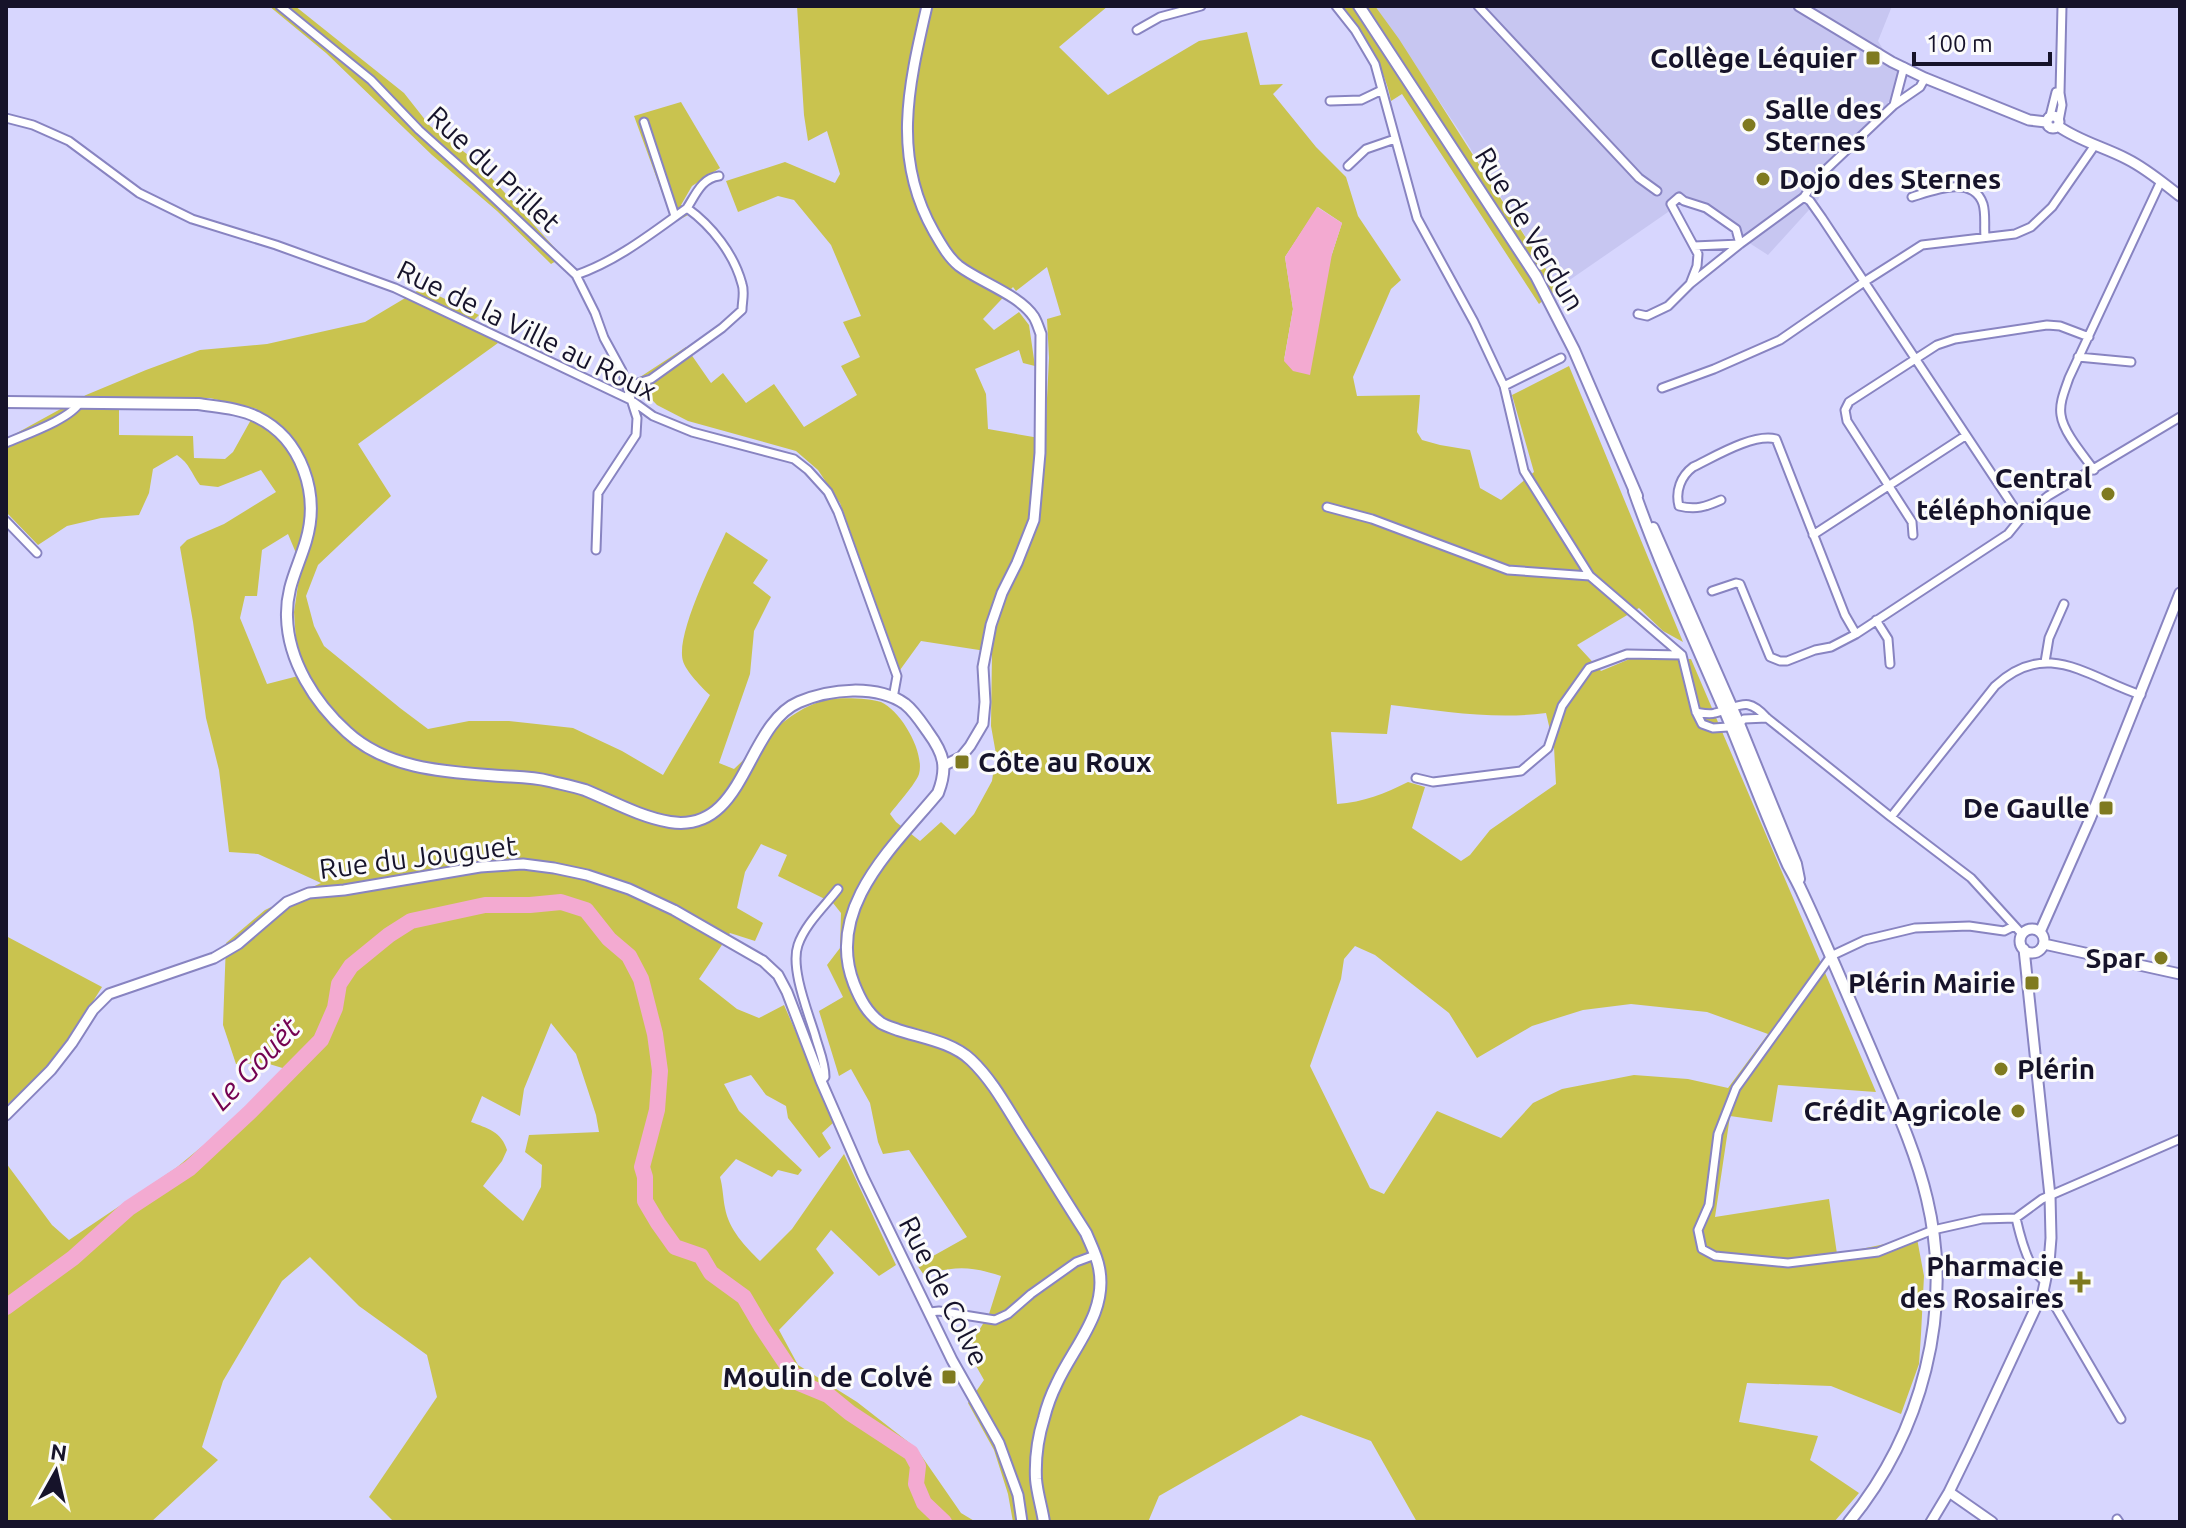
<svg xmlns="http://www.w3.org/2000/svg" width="2186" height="1528" font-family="Ubuntu,sans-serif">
<rect width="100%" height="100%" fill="#d7d6fe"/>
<!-- built -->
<path fill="#c7c6f1" d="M1375,6H1892L1878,41L1905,85L1850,142L1818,200L1768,255L1684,201L1558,288L1460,132Z"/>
<!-- green -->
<path fill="#c9c34f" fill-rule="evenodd" d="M269,6H295L404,93L430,126L476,161L563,257L551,264L497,211L432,155L326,53Z
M797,6H1108L1059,47L1108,95L1199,41L1247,32L1260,85L1283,84L1273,94L1316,147L1346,177L1358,216L1401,280L1391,289L1353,377L1357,396L1420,395L1417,432L1422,440L1440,445L1470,450L1480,488L1501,500L1534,472L1512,395L1569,366L1683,642L1663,631L1639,608L1577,645L1601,671L1632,658L1691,659L1876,1092L1778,1085L1772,1122L1730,1116L1715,1217L1829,1199L1837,1254L1885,1244L1916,1233L1924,1276L1921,1334L1919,1364L1901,1414L1831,1386L1747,1383L1739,1422L1818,1436L1810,1460L1859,1493L1834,1522H1417L1371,1441L1301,1415L1159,1496L1148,1522H1013L1008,1494L994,1450L968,1403L984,1380L967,1350L989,1314L1001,1276C970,1266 955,1266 924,1275L917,1265L967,1237L909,1150L883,1154L878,1142L870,1103L851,1069L839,1076L819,1011L843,997L827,965L840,948L841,913L833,903L778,876L787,855L761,844L745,872L737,908L763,923L755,941L730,933L699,979L737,1009L759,1018L784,1005L820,1087L833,1123L822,1133L831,1148L819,1158L788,1118L786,1106L766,1095L751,1075L724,1084L739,1111L802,1170L798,1175L778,1170L772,1177L736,1159L720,1177C723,1188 723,1198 725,1208C729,1230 745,1246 760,1261L792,1229L844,1154L896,1265L879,1276L831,1230L816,1249L834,1273L779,1330L798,1365L857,1402L916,1448L961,1513L976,1522H664L663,1520L660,1522H394L369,1497L437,1397L427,1355L359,1306L310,1257L282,1281L223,1381L202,1447L218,1460L151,1522H6V1163L52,1225L69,1240L176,1168L269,1091L289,1070L266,1063L236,1064L223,1025L226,943L265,910L321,883L258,854L229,852L219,770L206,718L193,622L180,547L187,540L224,524L276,492L261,470L218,487L200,485C191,473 190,464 177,455L153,469L149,493L139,515L101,518L67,526L38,545L6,512V439L86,395L146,370L200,350L267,344L365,322L422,288L479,315L469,325L498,343L358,444L391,496L318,565L306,596L314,626L324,646L400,708L428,729L469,721H509L573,728L622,751L663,775L710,695C703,689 685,670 683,661C675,635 714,558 726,532L768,560L753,583L771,597L754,631L750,674L719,763L734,769C761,744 788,709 826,700C837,697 870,698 881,702C901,711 925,752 919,774C915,785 898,803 890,814L896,822L920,841L941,822L955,835L974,814L992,781L996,754L991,726L992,652L921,641L900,670L840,503L818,470L796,451L688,421L657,405L634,381L686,347L711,383L723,373L746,403L774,384L804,427L857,395L841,366L860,357L843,322L861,316L831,245L794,200L778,196L738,212L726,181L785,162L835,183L840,174L827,131L808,141L804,115ZM1318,207L1342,223L1332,254L1284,360L1293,309L1285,257ZM1047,267L1061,315L1047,319L1049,358L1045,439L988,429L986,394L975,369L1019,350L1023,363L1035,366L1029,325L1019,312L994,330L983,319L1013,287L1016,291ZM119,397L210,398L257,409L233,452L225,459L194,458L193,436L119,435ZM288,534L301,565L294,612L296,641L306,674L267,684L240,618L245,596H257L262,550ZM1391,705C1443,711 1494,720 1546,713L1554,747L1556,784L1490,830L1470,855L1461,861L1412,828L1425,787L1408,782C1384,794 1364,802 1337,804L1331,732L1387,734ZM1355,946L1375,955L1449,1013L1477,1058L1532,1026L1583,1010L1631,1004L1707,1012L1768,1034L1728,1088L1688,1079L1634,1075L1562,1089L1533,1103L1501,1138L1437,1111L1384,1194L1370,1188L1310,1066L1341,979L1344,959ZM551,1023L576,1054L596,1115L599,1132L529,1135L525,1152L542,1165L541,1187L523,1221L483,1186L502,1161L507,1150C502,1132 487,1128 471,1122L482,1096L520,1116L524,1089Z
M1341,6H1375L1399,39L1558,288L1539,304L1402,94L1391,101C1385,67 1362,33 1341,6Z
M681,102L720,168L692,186L681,205L690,214L673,223L634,116Z
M6,936L102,987L67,1043L48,1068L6,1106Z"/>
<!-- water -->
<path fill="#f3aad1" d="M1317,207L1342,223L1332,254L1310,375L1293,371L1284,361L1293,309L1285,257Z"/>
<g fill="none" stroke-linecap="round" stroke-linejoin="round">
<!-- river -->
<path stroke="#f3aad1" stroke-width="16" d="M6,1307L73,1258L129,1208L190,1168L250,1112L321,1040L335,1008L339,984L351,966L389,935L411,921L485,905H530L561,902L586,910L609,939L629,956L641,979L655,1034L660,1071L657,1110L642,1167L645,1177V1201L658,1223L675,1247L701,1256L711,1273L744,1297L761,1326L799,1383L828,1395L850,1413L911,1453L918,1466L916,1484L924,1503L944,1522"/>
<!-- minor casing -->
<g stroke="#8884c1" stroke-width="11">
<path id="minor" d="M280,6L371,80L419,130L477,182L576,275L595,313L604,338L622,371L637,418L636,435L598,493L596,550
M1336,6L1355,30L1375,64L1417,218L1474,322L1504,386L1524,471L1590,576L1682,655L1696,712L1702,724L1713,728L1728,727L1739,724L1744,719L1767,718
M1478,6L1639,178L1657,191
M1137,30L1160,17L1201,6
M1904,67L1894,105L1920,87L1925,78
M1330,101L1361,100L1382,90
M2050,116L2056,92
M6,118L33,125L69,141L139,193L192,219L276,245L395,288L631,400L653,416L692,432L794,459L808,470L828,492L838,512L897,676L893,698
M2059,121L2062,105L2060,93L2062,6
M644,122L675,216
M1348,166L1366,149L1395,139
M1804,197L1810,201L1822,218L2021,518
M1912,197C1932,191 1973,174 1983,204C1986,214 1984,227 1985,237
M687,208C696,194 702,178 719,176
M576,275C617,261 652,233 687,208C712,226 734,254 742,284C745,292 742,302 742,310L722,328L651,379L628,386
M1690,284L1697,266L1698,254L1671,204L1679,197L1684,201L1706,208L1736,229L1740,244L1694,246
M1638,314L1647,316L1668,306L1690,284L1740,244L1804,197L1816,179L1894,105
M2078,357L2131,362
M1504,386L1561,358
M1662,388L1714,369L1780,340L1867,280L1922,245L2015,234L2031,227L2052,207L2095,145
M6,443C24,435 71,419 80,402
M2094,470C2084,456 2063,432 2061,415C2059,403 2065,390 2069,378L2161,181
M1721,500C1705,507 1696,510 1679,506C1675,491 1681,476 1693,467C1714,457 1753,433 1776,439L1845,615L1856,634
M1327,507L1372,519L1508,570L1590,576
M6,521L37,553
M1813,535L1965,436
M1913,535L1912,522L1847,421L1845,410L1849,402L1937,345L1955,339L2047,325L2060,326L2089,337
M1712,591L1736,583L1740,584L1770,657L1780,661H1787L1815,650L1831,647L1856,634L2008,534L2021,518L2048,496L2180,417
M1876,620L1888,639L1890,664
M2045,662L2049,638L2064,604
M1696,712C1702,713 1709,715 1715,713C1741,707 1746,695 1767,718L1891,817L1971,878L2022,934
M1416,778L1433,782L1521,771L1548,748L1562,706L1589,668L1627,654L1682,655
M1891,817L1995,686C2047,638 2087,677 2141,695
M2014,926L2004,931L1969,926L1915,928L1865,940L1831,956L1736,1088L1718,1134L1709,1205L1698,1230L1702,1249L1715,1256L1788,1263L1878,1252L1933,1230L1982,1219L2016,1218L2042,1199L2180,1139
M821,1081L825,1077C825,1062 819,1050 815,1035C808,1012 790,968 798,945C805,924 825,906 838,889
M2016,1218C2020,1236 2029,1272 2045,1281
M2043,1292L2052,1301L2121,1419
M930,1312L939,1311L995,1320L1008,1314L1031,1294L1076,1262L1095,1255
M2117,1519L2119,1522"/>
</g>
<!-- tertiary casing -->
<g stroke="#8884c1" stroke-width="13">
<path id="tertiary" d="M927,6C909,84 891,157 934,232C941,244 948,257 959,266C980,282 1020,295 1034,317C1037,322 1039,329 1041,334L1040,453L1034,520L1017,563L1002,593L991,625L983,667L985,702L983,724L970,746L961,757L945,765
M1799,6L1892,62L1925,78L2029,120L2046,122
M2047 122a6 6 0 1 1 12 0a6 6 0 1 1-12 0Z
M2058,126C2079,141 2104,147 2127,159C2147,169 2163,183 2180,196
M2020 941a12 12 0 1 1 24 0a12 12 0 1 1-24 0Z
M2040,932L2090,819L2180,593
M2044,944L2180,974
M6,1115L51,1070L72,1043L93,1010L109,994L214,958L238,944L287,902L309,893L344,890L480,867L523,864L554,868L587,875L629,889L674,910L763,961L778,975L787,992L821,1081L863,1177L952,1360L999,1443L1018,1495L1022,1522
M1949,1492L1992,1522
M1931,1522L1949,1492L1970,1449L2043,1292L2049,1263L2051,1238L2050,1196L2024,949"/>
</g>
<!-- secondary casing -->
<g stroke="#8884c1" stroke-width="14">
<path id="secondary" d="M1359,6L1536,276L1574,350L1637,496
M6,402L198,404C217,407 239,408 257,417C302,439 320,494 306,541C298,568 286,587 287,617C288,661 315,703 347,732C388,770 448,772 501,776C517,777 534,777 549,781C561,784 573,786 585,790C612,801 640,817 670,822C746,834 745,725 799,702C830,689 876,684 905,704C914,711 921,722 928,732C944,754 948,767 938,793C895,845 824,908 854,984C860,999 867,1013 881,1023C886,1026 893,1028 898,1030C923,1038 952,1042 971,1060C992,1080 1006,1106 1021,1130C1043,1164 1064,1199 1086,1233C1091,1245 1097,1256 1099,1268C1108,1312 1074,1346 1057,1383C1052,1393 1047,1406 1044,1418C1038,1437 1035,1458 1036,1479C1037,1493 1042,1508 1044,1522
M1634,491C1660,565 1693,637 1724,709C1746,761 1765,814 1788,865C1793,874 1798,883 1802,892C1827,945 1849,999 1872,1052C1892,1100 1915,1148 1927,1199C1954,1312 1922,1433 1849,1522
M1653,528L1739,724L1796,864L1799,879"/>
</g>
<!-- minor -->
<use href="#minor" stroke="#fff" stroke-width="7"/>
<!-- tertiary -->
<use href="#tertiary" stroke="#fff" stroke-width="9"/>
<!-- secondary -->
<use href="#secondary" stroke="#fff" stroke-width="10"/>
</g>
<!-- markers -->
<g fill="#7f7a20" stroke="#fbfbfb" stroke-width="3">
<rect x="1865" y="50" width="16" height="16" rx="4"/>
<circle cx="1749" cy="125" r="8"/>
<circle cx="1763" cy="179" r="8"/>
<circle cx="2108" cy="494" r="8"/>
<rect x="954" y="754" width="16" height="16" rx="4"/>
<rect x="2098" y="800" width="16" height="16" rx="4"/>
<circle cx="2161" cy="958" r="8"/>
<rect x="2024" y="975" width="16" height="16" rx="4"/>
<circle cx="2001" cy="1069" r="8"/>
<circle cx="2018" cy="1111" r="8"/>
<path d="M2076 1270h8v8h8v8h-8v8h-8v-8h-8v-8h8z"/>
<rect x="941" y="1369" width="16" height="16" rx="4"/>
</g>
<g text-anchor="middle" stroke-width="6" stroke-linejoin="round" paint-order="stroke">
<!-- poi labels -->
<g font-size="28" font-weight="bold" fill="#16132a" stroke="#fbfbfb" text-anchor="end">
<text x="1857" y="68">Collège Léquier</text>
<text x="1765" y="119" text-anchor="start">Salle des<tspan x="1765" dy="32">Sternes</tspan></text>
<text x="1779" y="189" text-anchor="start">Dojo des Sternes</text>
<text x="2092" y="488">Central<tspan x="2092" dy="32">téléphonique</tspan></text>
<text x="978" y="772" text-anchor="start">Côte au Roux</text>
<text x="2090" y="818">De Gaulle</text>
<text x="2145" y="968">Spar</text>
<text x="2016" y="993">Plérin Mairie</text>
<text x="2017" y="1079" text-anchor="start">Plérin</text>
<text x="2002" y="1121">Crédit Agricole</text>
<text x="2064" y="1276">Pharmacie<tspan x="2064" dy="32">des Rosaires</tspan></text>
<text x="933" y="1387">Moulin de Colvé</text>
</g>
<!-- street labels -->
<g font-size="28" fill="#16132a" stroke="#fbfbfb">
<text transform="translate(494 169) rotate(43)" y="10">Rue du Prillet</text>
<text transform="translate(1530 229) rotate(59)" y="10">Rue de Verdun</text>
<text transform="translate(527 330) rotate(26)" y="10">Rue de la Ville au Roux</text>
<text transform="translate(418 857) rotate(-7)" y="10">Rue du Jouguet</text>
<text transform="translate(944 1291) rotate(63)" y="10">Rue de Colve</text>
</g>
<!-- water labels -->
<g font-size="30" font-style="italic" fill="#740151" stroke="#fbfbfb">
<text transform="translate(255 1064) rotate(-46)" y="10">Le Gouët</text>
</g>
</g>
<!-- border -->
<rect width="2186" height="1528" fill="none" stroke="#16132a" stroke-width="16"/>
<!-- north arrow -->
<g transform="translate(56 1472) rotate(8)" stroke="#fbfbfb" stroke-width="6" paint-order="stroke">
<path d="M0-6L14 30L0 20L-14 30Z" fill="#16132a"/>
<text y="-12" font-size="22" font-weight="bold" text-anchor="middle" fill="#16132a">N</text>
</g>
<!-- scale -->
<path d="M1914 52v12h136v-12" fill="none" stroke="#16132a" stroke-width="4"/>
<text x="1926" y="52" font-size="24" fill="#16132a" stroke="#fbfbfb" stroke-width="6" paint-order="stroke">100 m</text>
</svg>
